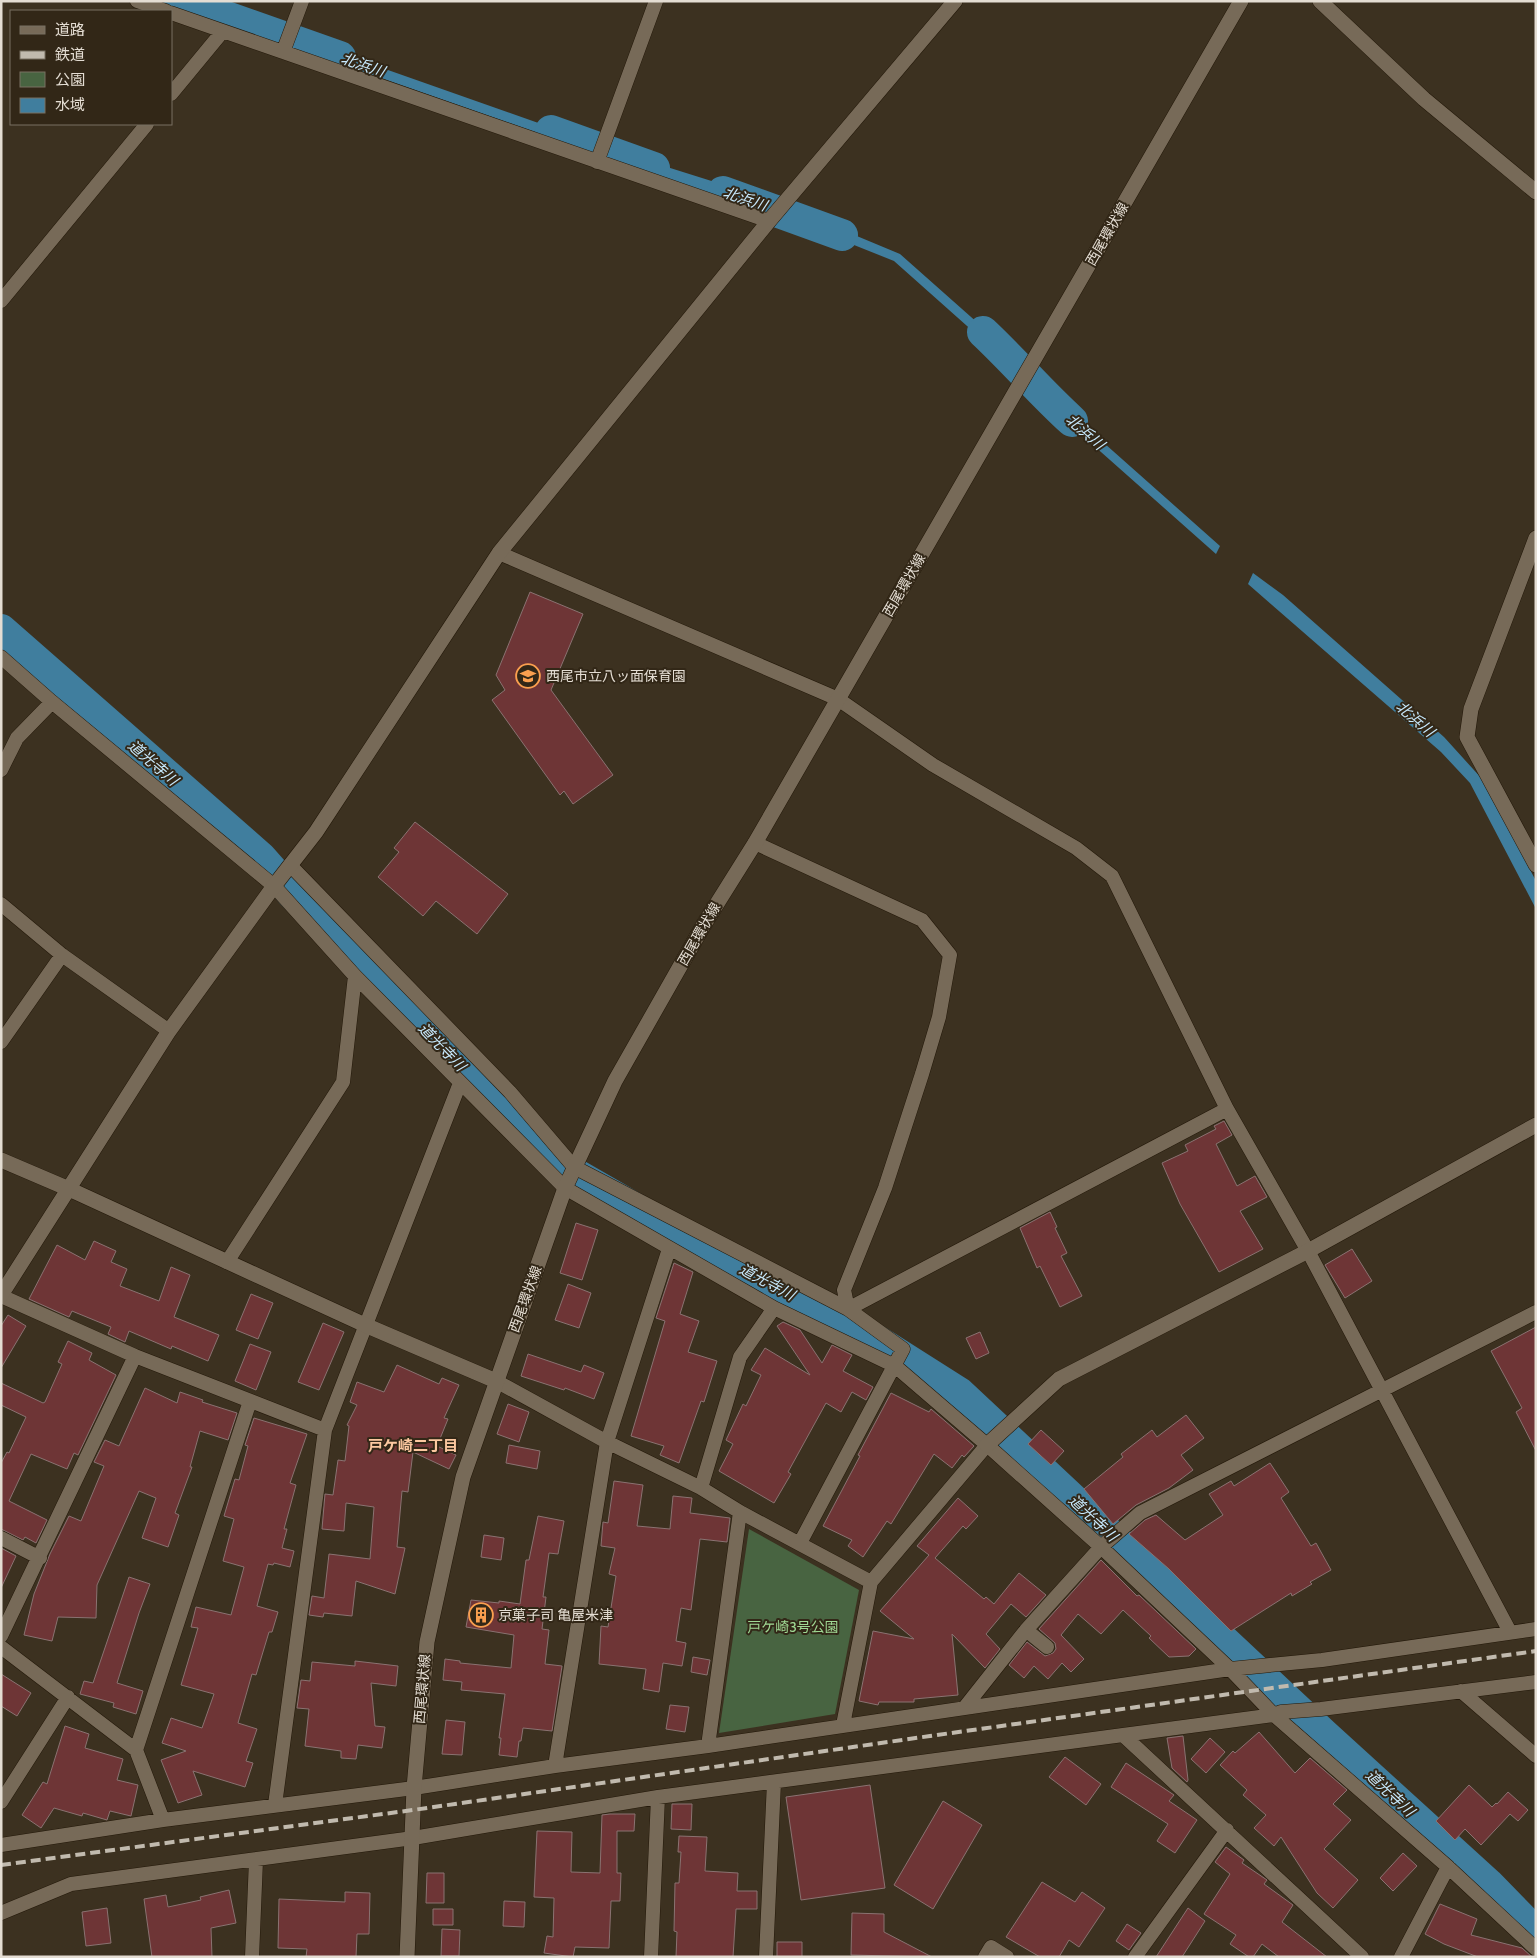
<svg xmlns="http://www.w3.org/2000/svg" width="1537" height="1958" font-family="Cabin,'Noto Sans JP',sans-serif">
<rect width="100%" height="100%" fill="#3c3120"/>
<!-- green -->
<path fill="#486441" d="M749,1529L859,1590L835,1714L719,1733Z"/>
<!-- water -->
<path fill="#407e9e" d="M157,1H196L206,5L198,15Z
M300,39L595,143L592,152L296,48Z
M613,150L772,200L762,213L611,158Z
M804,214L900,254L1006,348L1020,354L1009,375L1003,358L894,261L799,223Z
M1045,383L1051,396L1220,546L1216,554L1048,405L1036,399Z
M1253,573L1283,595L1444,737L1483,780L1536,881V909L1470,783L1441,752L1248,584Z"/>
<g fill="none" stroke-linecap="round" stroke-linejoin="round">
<!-- river -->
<path stroke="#407e9e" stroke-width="32" d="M181,1L340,57
M551,131L654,168
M723,192L842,235
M983,332C1014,361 1041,393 1072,421
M1,630L261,858L291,892L545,1154L563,1167L766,1284L844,1320L959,1393L1323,1734L1488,1884L1536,1933"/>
</g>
<!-- building -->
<path fill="#6e3536" stroke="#8a7271" d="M530,592L583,614L551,690L613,775L573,804L564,791L560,795L492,700L505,690L496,675Z
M415,822L508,894L477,934L436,901L423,916L378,877L399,852L394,848Z
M1224,1121L1232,1135L1216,1144L1237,1186L1255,1176L1267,1197L1240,1211L1263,1249L1219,1272L1180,1204L1162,1163L1188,1151L1185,1145L1216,1129L1214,1126Z
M1050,1212L1057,1227L1055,1228L1067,1253L1061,1256L1082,1296L1060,1307L1040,1266L1037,1268L1020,1228Z
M576,1223L598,1230L582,1280L560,1273Z
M94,1241L116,1251L111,1262L127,1269L120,1286L159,1301L171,1267L190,1275L174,1317L219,1335L208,1361L172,1346L171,1349L129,1331L125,1342L108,1334L111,1327L72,1311L69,1317L29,1299L57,1245L85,1260Z
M1352,1249L1372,1281L1345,1298L1325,1265Z
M674,1263L693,1272L680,1314L699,1321L688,1352L717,1361L704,1402L701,1401L679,1463L660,1455L664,1446L631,1436L665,1321L656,1318Z
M568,1284L591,1293L579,1328L555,1320Z
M251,1294L273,1303L258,1339L236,1330Z
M8,1315L26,1326L1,1368V1326Z
M783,1322L800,1330L822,1363L832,1345L852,1355L843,1371L873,1387L866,1400L852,1392L841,1412L826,1403L788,1472L791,1474L774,1503L719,1471L733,1444L726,1440L743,1404L746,1406L761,1375L751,1370L765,1348L810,1375L777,1326Z
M323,1323L344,1332L319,1390L298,1382Z
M1536,1327V1451L1516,1412L1522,1408L1491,1351Z
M980,1332L989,1353L976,1359L966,1338Z
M68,1341L92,1353L89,1360L116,1375L78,1455L74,1453L67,1469L31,1454L9,1501L47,1520L36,1543L25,1537L23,1540L1,1529V1463L7,1452L9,1453L26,1417L1,1405V1383L43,1403L45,1402L62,1364L58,1362Z
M250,1344L271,1352L256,1390L235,1381Z
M528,1354L581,1372L584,1365L604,1373L594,1399L565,1388L564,1390L521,1376Z
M397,1365L439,1384L442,1378L459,1385L444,1418L448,1419L437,1446L456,1455L449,1469L413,1452L408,1492L402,1491L397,1547L405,1548L395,1594L356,1581L352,1616L324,1613L323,1617L309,1615L312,1596L324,1598L329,1554L370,1559L374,1507L346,1503L344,1531L322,1529L325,1494L333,1495L338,1460L345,1461L349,1426L347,1425L357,1405L350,1402L357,1382L384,1392Z
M145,1388L177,1403L180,1392L203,1400L202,1402L237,1413L228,1440L200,1431L190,1467H192L175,1513L179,1515L168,1547L142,1538L156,1498L139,1491L97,1585L96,1618L58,1617L52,1641L24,1635L34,1594L50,1554L69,1516L81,1521L104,1466L94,1462L105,1440L119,1446Z
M891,1393L929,1412L931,1409L974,1446L964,1457L962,1455L952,1468L934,1454L891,1524L887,1521L863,1557L848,1546L852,1540L823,1526L860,1456L858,1455Z
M508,1404L529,1412L519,1442L497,1434Z
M1186,1415L1204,1438L1181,1455L1193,1470L1169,1488L1136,1505L1113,1524L1084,1489L1123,1457L1121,1454L1152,1430L1157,1437Z
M254,1418L307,1434L290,1483L296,1485L284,1529H287L282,1548L294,1551L290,1567L274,1563L273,1565L268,1564L257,1606L278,1612L272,1632H269L256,1675L252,1674L238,1723L257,1729L246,1761L253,1763L245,1787L193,1771L202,1795L178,1803L161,1760L186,1751L162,1743L171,1718L202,1728L214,1694L181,1685L198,1628L191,1627L196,1607L231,1615L244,1567L223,1561L234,1519L224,1516L235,1479L239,1480L248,1446L245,1445Z
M1041,1430L1064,1451L1051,1465L1028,1444Z
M509,1445L540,1451L537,1469L506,1463Z
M1270,1463L1289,1492L1281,1498L1311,1546L1316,1543L1331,1570L1310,1582L1312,1584L1292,1596L1291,1593L1231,1631L1169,1569L1129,1534L1145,1520L1156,1515L1185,1540L1223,1515L1209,1494L1231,1481L1234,1486Z
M614,1481L643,1485L637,1526L670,1529L673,1496L692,1498L690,1513L730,1518L727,1542L700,1539L691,1610L681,1608L676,1641L686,1643L682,1666L663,1663L659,1692L643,1689L646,1669L599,1664L601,1626L608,1627L616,1576L609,1574L615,1548L601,1546L603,1522L608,1523Z
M958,1498L978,1516L966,1529L963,1526L935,1558L984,1599L986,1597L994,1604L1019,1573L1046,1595L1026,1617L1011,1604L986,1634L1000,1649L985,1668L952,1634L958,1695L914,1699V1702H879L878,1705L859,1701L873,1631L914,1639L880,1611L929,1555L917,1546Z
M538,1516L564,1521L558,1554L549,1553L543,1597H546L542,1629L549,1630L545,1664L562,1666L552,1731L523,1728L521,1741H519L517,1757L499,1755L501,1738H499L505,1694L461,1690L462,1682L443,1680L445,1659L460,1661V1663L511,1668L514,1635L466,1627L471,1600L499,1603V1601L520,1604L526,1560H529Z
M484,1535L504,1538L501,1560L481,1557Z
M1,1548L16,1556L1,1588Z
M1101,1560L1137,1596L1139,1595L1196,1649L1189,1656L1169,1657L1149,1638L1151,1636L1123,1610L1101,1634L1078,1614L1061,1635L1084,1659L1071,1672L1062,1663L1048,1679L1034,1666L1024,1678L1009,1665L1027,1642L1045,1656L1053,1653L1056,1649L1055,1643L1039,1629Z
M129,1577L150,1584L139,1613L117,1683L143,1691L136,1714L113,1707L114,1703L80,1694L84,1681L93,1683Z
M693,1657L710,1660L707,1675L691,1672Z
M355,1661L398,1666L396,1686L371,1683L375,1726L385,1727L382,1748L358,1745L356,1759L341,1758V1751L305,1746L309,1709L297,1708L301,1680L310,1681L312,1662L355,1666Z
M1,1674L31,1693L17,1716L1,1706Z
M670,1705L689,1707L685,1732L666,1729Z
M446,1720L465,1722L462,1755L442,1754Z
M65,1726L89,1734L85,1748L123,1759L117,1780L138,1785L131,1816L110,1811L107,1820L83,1813L82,1816L54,1808L41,1828L22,1815L43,1782L47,1784Z
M1259,1732L1295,1773L1310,1758L1347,1790L1333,1804L1351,1820L1324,1849L1358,1880L1333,1908L1317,1893L1281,1837L1274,1846L1254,1828L1266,1815L1243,1795L1247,1790L1220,1765L1233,1751L1235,1753Z
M1183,1736L1188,1780L1187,1782L1172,1768L1167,1738Z
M1210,1738L1225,1752L1206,1773L1191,1759Z
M1065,1757L1101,1784L1086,1805L1049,1777Z
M1126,1763L1174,1795L1169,1801L1197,1820L1175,1853L1157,1841L1168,1824L1111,1787Z
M870,1785L885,1888L801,1900L786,1797Z
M1469,1785L1492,1807L1496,1803L1497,1804L1508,1792L1528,1810L1518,1821L1510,1814L1481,1845L1465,1829L1455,1840L1436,1821Z
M943,1801L982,1825L933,1909L894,1885Z
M672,1804H692L691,1830L671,1829Z
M610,1814H635L634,1831H617V1873H621L620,1901H611L609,1948L575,1947L573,1957L544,1953L547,1936L553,1937L554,1898L534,1897L537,1831L572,1832L571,1872L600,1873L602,1815Z
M679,1836L707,1837L705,1871L738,1873L737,1891H757V1909H736L733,1957H676L677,1932L674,1931L675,1883H679L681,1852H678Z
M1226,1847L1244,1860L1242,1863L1267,1880L1264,1884L1293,1905L1282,1922L1327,1957H1279L1262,1944L1253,1957H1249L1230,1944L1236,1935L1204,1914L1230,1874L1215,1862Z
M1403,1853L1417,1866L1393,1891L1380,1878Z
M427,1873H444V1903H426Z
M1042,1882L1075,1902L1082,1892L1105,1908L1079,1947L1069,1940L1059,1957H1040L1006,1937Z
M229,1890L236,1923L211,1928L212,1957H152L144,1899L166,1895L168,1907L201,1900L200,1897Z
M345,1892L370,1893L369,1934H357L356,1957H306L307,1949L278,1948L279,1899L345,1902Z
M504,1901L525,1902L524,1927L503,1926Z
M1440,1904L1477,1919L1471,1935L1522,1948L1532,1957H1478L1444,1944L1425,1934Z
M107,1908L111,1943L86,1946L82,1912Z
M1188,1908L1205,1921L1182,1957H1156Z
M433,1909H453V1925H433Z
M852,1913L884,1914V1932L932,1957L851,1955Z
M1127,1924L1141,1933L1129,1950L1116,1941Z
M442,1929L460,1930L459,1956H441Z
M777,1942H802V1957H777Z"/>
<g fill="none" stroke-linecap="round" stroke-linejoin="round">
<!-- street casing -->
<g stroke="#231809" stroke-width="15">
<path id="street" d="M137,1L166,11
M171,13L769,221
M283,52L302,1
M171,94L223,31
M597,162L656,1
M1,301L147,124
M499,553L838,699L933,765L1076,848L1112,876L1227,1109L1308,1251L1510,1632
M1,657L52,702L274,886L355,976L565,1188L774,1308L895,1366L987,1445L1101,1547L1230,1669L1274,1715L1448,1867L1536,1949
M1,770L17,738L52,702
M755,843L922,920L950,955L939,1017L922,1074L885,1188L844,1290L848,1309L903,1349L800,1543
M290,865L510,1092L574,1167L848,1309L1227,1109
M1,904L62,955L169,1031
M1,1042L62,955
M227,1262L343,1082L355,976
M1,1296L135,1356L325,1430
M496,1381L607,1442L701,1488L740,1512L871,1582
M701,1488L740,1357L774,1308
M1,1538L40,1558
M1,1636L135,1356
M1,1647L136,1750L163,1820
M1047,1647L1026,1630L1101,1547L1140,1513L1536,1312
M1461,1691L1536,1756
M965,1707L1026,1630
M843,1725L871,1582L987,1445
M1123,1735L1274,1715L1281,1712L1321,1709L1536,1682
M708,1746L740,1512
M136,1750L250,1401
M555,1766L607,1442L669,1249
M1,1802L68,1697
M275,1805L325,1430L460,1083
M1,1845L163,1820L414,1788L555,1766L708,1746L1230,1669L1322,1660L1536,1629
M1,1913L71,1884L413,1838L658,1797L1123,1735L1362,1957
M252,1957L256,1860
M651,1957L658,1797
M766,1957L774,1782
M985,1957L991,1947L1007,1957
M1135,1957L1227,1830
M1401,1957L1448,1867"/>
</g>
<!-- secondary casing -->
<g stroke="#231809" stroke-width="16">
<path id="secondary" d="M1320,1L1424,99L1536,192
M1536,538L1471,709L1467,737L1536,865
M1,1160L69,1189L365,1325L496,1381
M1,1295L169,1031L274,886L316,832L499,553L769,221L955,1
M987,1445L1059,1379L1308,1251L1536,1125
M407,1957L414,1788L427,1642L463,1477L565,1188L615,1081L703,926L755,843L1241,1"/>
</g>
<!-- street -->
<use href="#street" stroke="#776a58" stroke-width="14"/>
<!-- secondary -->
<use href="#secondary" stroke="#776a58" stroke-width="15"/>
<!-- rail -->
<path stroke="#c1baae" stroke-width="4" stroke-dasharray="10 5" stroke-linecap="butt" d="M1,1865L413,1810L930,1736L1536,1651"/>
</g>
<!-- icons -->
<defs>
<g id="school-ring" transform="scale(1.25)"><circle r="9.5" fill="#322717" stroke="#fa9f4f" stroke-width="1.5"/><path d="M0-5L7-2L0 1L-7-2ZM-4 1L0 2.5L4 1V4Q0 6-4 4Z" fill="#fa9f4f"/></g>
<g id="building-ring" transform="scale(1.25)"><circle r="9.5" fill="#322717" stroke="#fa9f4f" stroke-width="1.5"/><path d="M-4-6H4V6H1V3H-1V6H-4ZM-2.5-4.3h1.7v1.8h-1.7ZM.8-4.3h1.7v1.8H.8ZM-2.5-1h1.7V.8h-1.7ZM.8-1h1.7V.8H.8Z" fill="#fa9f4f"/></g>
</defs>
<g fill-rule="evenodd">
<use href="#school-ring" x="528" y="676"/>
<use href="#building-ring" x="481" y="1615"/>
</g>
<g text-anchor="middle" stroke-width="4" stroke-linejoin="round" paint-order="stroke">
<!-- street labels -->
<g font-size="14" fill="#e4ddd3" stroke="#322717">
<text transform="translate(1107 234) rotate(-60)" y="5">西尾環状線</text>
<text transform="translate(904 585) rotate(-60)" y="5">西尾環状線</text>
<text transform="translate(699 934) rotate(-60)" y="5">西尾環状線</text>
<text transform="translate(525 1299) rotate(-70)" y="5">西尾環状線</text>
<text transform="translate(422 1689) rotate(-85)" y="5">西尾環状線</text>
</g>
<!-- poi labels -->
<g font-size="14" fill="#e4ddd3" stroke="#322717" text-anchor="start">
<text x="546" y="681">西尾市立八ッ面保育園</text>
<text x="498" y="1620">京菓子司 亀屋米津</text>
</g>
<!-- park labels -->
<g font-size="14" fill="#a0d994" stroke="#322717">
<text x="793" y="1632">戸ケ崎3号公園</text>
</g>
<!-- water labels -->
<g font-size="15" font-style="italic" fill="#c8eafe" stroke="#322717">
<text transform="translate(363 65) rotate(19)" y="5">北浜川</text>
<text transform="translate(745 199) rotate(19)" y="5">北浜川</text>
<text transform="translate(1085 432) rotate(41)" y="5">北浜川</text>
<text transform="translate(1415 719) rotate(41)" y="5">北浜川</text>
<text transform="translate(153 763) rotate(41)" y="5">道光寺川</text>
<text transform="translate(442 1047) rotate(46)" y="5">道光寺川</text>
<text transform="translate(767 1282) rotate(28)" y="5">道光寺川</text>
<text transform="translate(1093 1518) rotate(43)" y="5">道光寺川</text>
<text transform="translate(1390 1793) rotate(43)" y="5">道光寺川</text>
</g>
<!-- neighbourhood labels -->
<g font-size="15" font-weight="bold" fill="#fcc8a0" stroke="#322717">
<text x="413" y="1451">戸ケ崎二丁目</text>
</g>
</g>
<!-- border -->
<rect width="1537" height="1958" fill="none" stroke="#e4ddd3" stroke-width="5"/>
<!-- legend -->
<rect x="10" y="10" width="162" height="115" fill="#322717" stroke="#797062"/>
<rect x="20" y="26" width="25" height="8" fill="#776a58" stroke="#797062"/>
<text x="55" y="35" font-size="15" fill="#e4ddd3">道路</text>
<rect x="20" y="51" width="25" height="8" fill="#c1baae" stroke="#797062"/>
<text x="55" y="60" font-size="15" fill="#e4ddd3">鉄道</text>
<rect x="20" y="72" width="25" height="15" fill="#486441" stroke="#797062"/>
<text x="55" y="85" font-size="15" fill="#e4ddd3">公園</text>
<rect x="20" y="98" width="25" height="15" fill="#407e9e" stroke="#797062"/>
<text x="55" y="110" font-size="15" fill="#e4ddd3">水域</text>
</svg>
